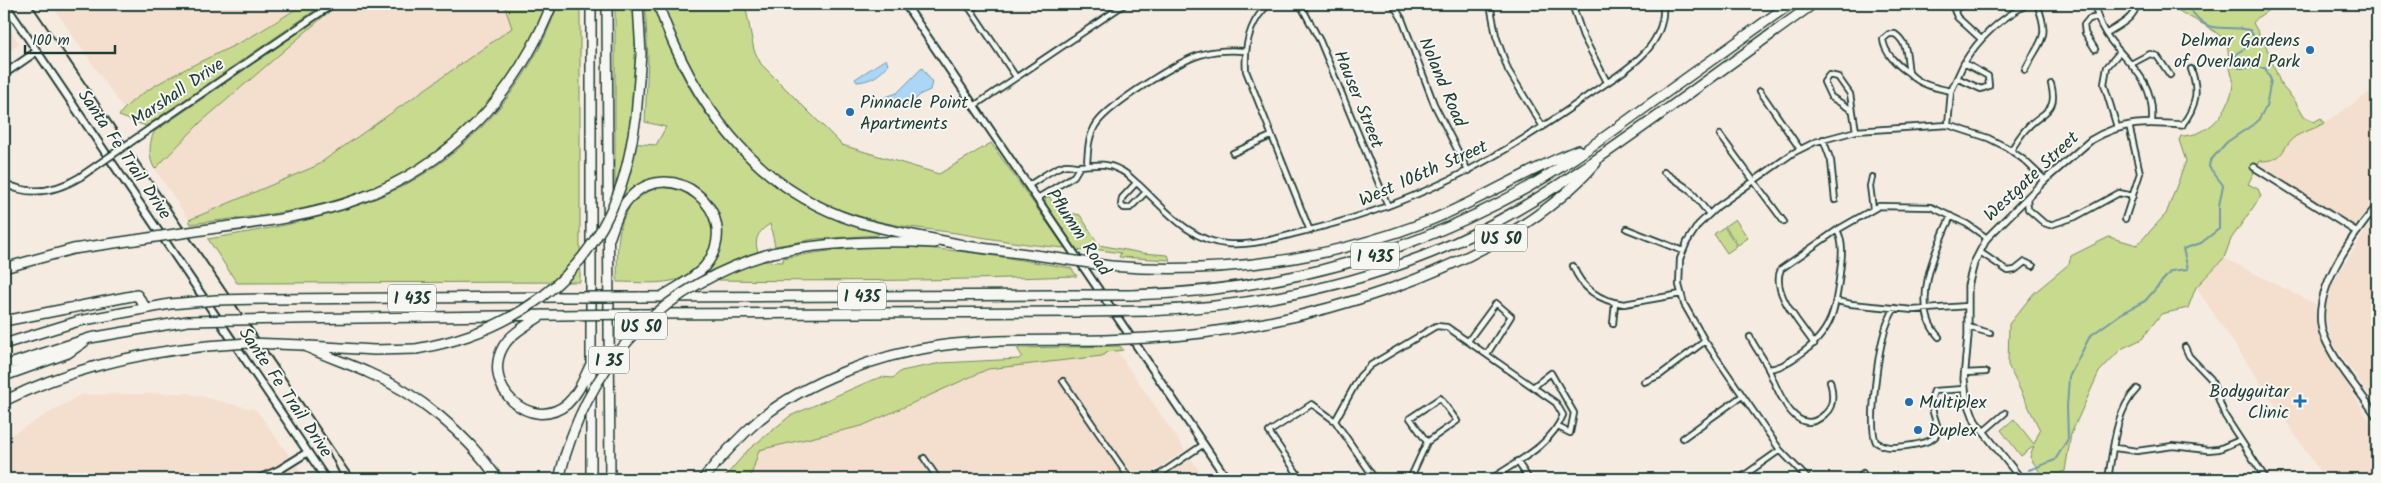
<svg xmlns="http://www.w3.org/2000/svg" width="2381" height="483" font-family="Kalam,sans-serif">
<rect width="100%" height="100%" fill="#f5ebe1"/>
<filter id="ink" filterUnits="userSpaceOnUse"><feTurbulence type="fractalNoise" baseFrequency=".02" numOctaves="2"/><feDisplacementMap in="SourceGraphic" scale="10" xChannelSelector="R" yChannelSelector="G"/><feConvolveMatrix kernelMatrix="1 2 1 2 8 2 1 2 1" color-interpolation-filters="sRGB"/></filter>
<g filter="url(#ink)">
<!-- built -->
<path fill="#f4decd" d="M51,4H304L246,39L158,84L123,108Z
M339,4H504L512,28L316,166L189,220L155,169L201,122Z
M4,21L19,43L4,56Z
M2377,88V198L2356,223H2351L2258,166L2260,161L2294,137L2324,123Z
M2377,213V406L2332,342L2325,314L2326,304L2333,283Z
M2224,258L2315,304L2316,328L2320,340L2377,433V479H2325L2196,287Z
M1117,351L1185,450L1143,479H750L759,450L862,426L988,369L1102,356Z
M187,393L256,410L306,479H4V439L81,395Z
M1191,459L1205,479H1161Z"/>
<!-- green -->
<path fill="#c8da8e" stroke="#748c61" d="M304,4H324L146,126L119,116C133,89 217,55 245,40C265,29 285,16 304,4Z
M504,4H548C502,108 435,176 322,204C279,215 234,218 191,224L189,220L316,166L512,28Z
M558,4H580V282L237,283L208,239C268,229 328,219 384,195C464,161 531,86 558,4Z
M615,4H633C638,51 634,96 629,143L656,145L666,127L645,122L648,59L645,4H653C691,121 758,198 878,232V235L815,239L775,246L770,224C754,234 753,244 762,261L783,262V258C814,253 844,248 874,247C940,245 1007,258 1071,268L1077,276C958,280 839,282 719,280L706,272L714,261L721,237L717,215L703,193L692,185L681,181L638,186L619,202L615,190Z
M663,4H745L754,50L761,64L842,145L939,174L991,143L1065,248C1028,245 992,239 956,233C928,229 900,227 873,220C758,190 704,108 663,4Z
M2175,4H2275C2269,12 2259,14 2253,23L2266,46L2281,85L2295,101L2304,117L2314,122L2321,118L2324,123C2315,129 2305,131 2296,136C2280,147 2287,161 2260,161L2248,184L2258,189L2261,196L2231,239L2224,258L2196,287L2188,308L2161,314L2142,339L2121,349L2099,372L2071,434L2065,471L2044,479L2030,457L2034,446L2021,456L2001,430L2014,419L2034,444L2040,430L2008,365L2009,324L2034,293L2069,264L2071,256L2109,237L2137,245L2166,214L2186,161L2179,140L2181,136C2209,136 2230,112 2233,84C2234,77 2229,69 2229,62C2228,54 2229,46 2224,40C2216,29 2190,18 2179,11Z
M330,11L201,122L155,169C148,159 149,143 154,132Z
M659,187C712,184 735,251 686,276C666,286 639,282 617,282C618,241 613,204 659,187Z
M1048,195L1058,210L1080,215L1099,245L1142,253L1168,255L1170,260L1119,257L1121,253L1087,248L1083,251L1076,250L1046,205L1045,199Z
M1735,219L1748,238L1738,245L1725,226Z
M1724,227L1737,246L1727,253L1714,234Z
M1120,346L1123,350L1108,352L1102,356L988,369L862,426L759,450L750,479H723L748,450L790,416L872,380L883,377L893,378L901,371L941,363L1019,359L1022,356L1017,348Z"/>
<!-- water -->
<path fill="#abd6f6" stroke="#7399a8" d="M886,59L888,65C880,75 871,81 857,82L855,79Z
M922,68L932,82L930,90L921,94L909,106L886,108L875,105L877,100L897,93Z"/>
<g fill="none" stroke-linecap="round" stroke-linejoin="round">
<!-- stream -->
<path stroke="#7399a8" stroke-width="2" d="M2029,470L2055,460L2068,439L2067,407L2069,377L2090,336L2122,313L2145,301L2171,271L2188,269L2183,249L2201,243L2219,229V206L2223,185L2209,167L2210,161L2227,142L2257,122L2266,107L2271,80L2265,68H2239L2235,60L2237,53L2253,44L2254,37L2250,30C2216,23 2211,39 2186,4"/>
<!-- minor casing -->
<g stroke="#1f3d34" stroke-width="8">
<path id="minor" d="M967,4L1016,77
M1269,4C1249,22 1244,45 1246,71L1310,231
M1300,4L1320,41L1388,206
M1393,4L1402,19L1434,104L1468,171
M1490,4L1496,36L1508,70L1543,127
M1572,4L1583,36L1607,82
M1952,4L1957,17L1981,39
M2095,4C2101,55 2156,63 2152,121
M970,9L978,4
M1955,12L1959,4
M2107,33C2119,25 2134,19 2137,4
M2095,49L2085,33L2084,25L2089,19L2098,17
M2131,64L2150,54L2157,56L2170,75
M2025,70C2040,39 2051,40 2037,4
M1909,73C1898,66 1884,53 1883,39L1889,34H1895C1909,44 1906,57 1909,73C1920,85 1936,88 1951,91
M1957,78L1981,89L1989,86L1988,76L1964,63C1980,36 2001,18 2028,4
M1760,91L1800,149
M974,106L1125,4
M1852,110L1831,97L1824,82L1829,75L1838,77L1850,94L1856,131
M1948,125L1951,91L1964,63
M2182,125C2197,106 2199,90 2191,69
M2117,127L2104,84L2107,67L2120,52
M1720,135L1784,222
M1823,139L1831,161L1835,200
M2011,150C2016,143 2021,134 2027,128C2042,111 2059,113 2051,84
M1233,153L1271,136
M1087,164C1088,149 1088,136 1097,123C1111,104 1179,60 1203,54C1217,50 1230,50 1245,51
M1664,172L1690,190L1709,214
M1872,177L1870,186L1873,209
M1136,183L1122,198L1121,205L1124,208H1130L1146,192
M1029,185C1040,179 1050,170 1062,166C1069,163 1073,167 1080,166C1095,165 1105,162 1120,170C1127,173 1132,179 1138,184C1163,207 1190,242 1227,244C1250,246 1275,239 1297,233C1407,208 1495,162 1586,97C1618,74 1667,51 1663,4
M1038,198L1074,176L1080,166
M2027,198L2028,209L2044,223L2050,225L2075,217L2119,193L2133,196
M2125,219L2140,173L2129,125
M1627,229L1683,251
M1980,252L2008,271L2015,270L2025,262L2033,266
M1573,266C1582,289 1600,301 1624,304L1681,294
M1837,301L1851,304L1913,310L1967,306
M1895,308C1890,316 1886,325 1884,334C1878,354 1868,426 1876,442C1886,449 1895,447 1906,446C1965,439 1921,418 1934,391L1964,389
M1613,324L1615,303
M1968,327L1990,333
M1750,337C1755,348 1763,357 1768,368C1777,389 1796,442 1825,414C1835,406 1833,392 1830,381
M1939,337C1909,306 1936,248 1951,216
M1468,341L1496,303L1511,316L1487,354
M1814,344C1801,324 1770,292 1781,269L1837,230L1879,206L1931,207L1967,224L1987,238
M2185,347L2189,356L2211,379L2225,416L2266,479
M1768,369C1781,368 1788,362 1799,355C1832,333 1836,309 1840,272C1842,257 1844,243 1837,230
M1964,373L1986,372
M1063,381L1130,479
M1644,382L1660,375L1705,341
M1533,387L1551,373L1574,413L1570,433L1558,427
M1335,421L1360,376L1371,365L1436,326L1447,327L1556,403L1563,415C1551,446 1516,462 1491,479
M1983,432L2005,413
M1683,438L1742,396
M2115,448L2137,451L2173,446L2208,450L2219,449L2240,440
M924,458L938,479
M1517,461L1529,479
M1153,479L1204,444
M1301,479L1269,432L1312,404L1335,421L1375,479
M1410,479L1427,442L1457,421L1440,398L1410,418L1427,442
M1606,479H1617
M1739,479L1780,450
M1808,479L1780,450L1705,341L1684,304L1679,285L1680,259L1687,242L1698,225L1717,207L1793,153L1815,142L1856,131L1948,125L1988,138L2006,147L2024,160L2045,180
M1859,479L1863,473
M2108,479C2113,451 2115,411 2137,389"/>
</g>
<!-- tertiary casing -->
<g stroke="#1f3d34" stroke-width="9">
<path id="tertiary" d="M154,126L333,4
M2254,167L2357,232
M4,183C30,197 55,192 80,177
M2377,206C2352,236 2308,295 2324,336C2336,365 2360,391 2377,417
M2021,479L1975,421L1966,397L1964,379L1968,336V286L1974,263L1987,238L2045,180L2091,140C2123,121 2147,122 2182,125"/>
</g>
<!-- secondary casing -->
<g stroke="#1f3d34" stroke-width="10">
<path id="secondary" d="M5,4L326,479
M905,4L1227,479
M4,74L36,52
M258,479L279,470L308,452"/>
</g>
<!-- motorway casing -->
<g stroke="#1f3d34" stroke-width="12">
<path id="motorway" d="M591,4V479
M607,4L610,479
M658,4C692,101 753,188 855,221C890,232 927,237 963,245
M636,117L641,54L638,4
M216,228C264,222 312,216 358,199C450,166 517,94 552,4
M610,237C614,225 618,211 626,202C668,149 748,213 705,266C694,279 675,288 661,297
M958,245L1042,256
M772,253C826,242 880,240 935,243
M1110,266C1219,275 1329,260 1431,220C1481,200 1527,170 1578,150
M4,268L73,249L135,240
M1131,295C1259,292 1382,263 1497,204C1547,179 1594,145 1639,112C1689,76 1739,40 1790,4
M639,297L1063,295
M266,299L558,297
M1147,311C1252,307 1355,287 1452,244C1523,212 1588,166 1651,121C1705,82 1759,43 1813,4
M639,314L1083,312
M542,315C529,324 511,333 503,347C481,386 530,434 567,404C579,393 584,378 591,364
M289,319L559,315
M4,321L137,295L146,308
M1148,338C1291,330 1499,274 1596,163
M4,344L79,321L170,304
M303,345C324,356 345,362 367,372C419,394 465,432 498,479
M309,346L374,350L416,349
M4,366L90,338L188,321
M4,376L68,353L84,342
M4,401C68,369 136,353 207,346
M559,479L565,456
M703,479C720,458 739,437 760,419C807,381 878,355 938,346C992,338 1050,341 1105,340"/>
</g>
<!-- minor -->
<use href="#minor" stroke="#f6f6f2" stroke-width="4.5"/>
<!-- tertiary -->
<use href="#tertiary" stroke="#f6f6f2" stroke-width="5.5"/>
<!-- secondary -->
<use href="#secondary" stroke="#f6f6f2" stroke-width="6"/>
<!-- motorway -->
<use href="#motorway" stroke="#f6f6f2" stroke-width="9"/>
<!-- rail -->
<path stroke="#1f3d34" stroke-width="2" d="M31,4L354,479
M329,452L342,479"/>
<!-- tertiary-bridge casing -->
<g stroke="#1f3d34" stroke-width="9" stroke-linecap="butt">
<path id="tertiary-bridge" d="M80,177L154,126"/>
</g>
<!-- motorway-bridge casing -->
<g stroke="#1f3d34" stroke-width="12" stroke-linecap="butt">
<path id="motorway-bridge" d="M135,240L216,228
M1042,256L1110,266
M1063,295H1131
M558,297H639
M170,304L216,300L266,299
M1083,312L1147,311
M559,315L639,314
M188,321L289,319
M1105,340L1148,338
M207,346L248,343L303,345
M416,349C509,333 585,283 619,191C628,167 632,142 636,117
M565,456C597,352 668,283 772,253"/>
</g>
<!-- tertiary-bridge -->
<use href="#tertiary-bridge" stroke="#f6f6f2" stroke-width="5.5"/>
<!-- motorway-bridge -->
<use href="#motorway-bridge" stroke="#f6f6f2" stroke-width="9"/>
</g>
</g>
<!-- markers -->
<g fill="#1f6fb2" stroke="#f6f6f2" stroke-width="2">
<circle cx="2310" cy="50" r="5"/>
<circle cx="850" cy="112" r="5"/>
<path d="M2297.5 393.5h5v5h5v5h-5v5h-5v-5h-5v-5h5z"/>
<circle cx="1909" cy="402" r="5"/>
<circle cx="1918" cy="430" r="5"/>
</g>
<g text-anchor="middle" stroke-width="4" stroke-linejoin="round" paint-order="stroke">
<!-- shield labels -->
<g fill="#f6f6f2" stroke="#60746d" stroke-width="1">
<rect x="1475" y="224.5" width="52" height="27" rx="4"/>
<rect x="1351" y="242.5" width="48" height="27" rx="4"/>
<rect x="838" y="282.5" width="48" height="27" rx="4"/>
<rect x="388" y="284.5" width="48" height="27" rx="4"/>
<rect x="615" y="312.5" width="52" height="27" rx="4"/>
<rect x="589" y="346.5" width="40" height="27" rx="4"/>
</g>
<g font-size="16" font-weight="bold" fill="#1f3d34">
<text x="1501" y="244">US 50</text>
<text x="1375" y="262">I 435</text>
<text x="862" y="302">I 435</text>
<text x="412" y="304">I 435</text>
<text x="641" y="332">US 50</text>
<text x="609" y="366">I 35</text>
</g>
<!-- poi labels -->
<g font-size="18" fill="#1f3d34" stroke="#f6f6f2" text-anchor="start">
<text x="2300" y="46" text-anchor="end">Delmar Gardens<tspan x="2300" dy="21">of Overland Park</tspan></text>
<text x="860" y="108">Pinnacle Point<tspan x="860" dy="21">Apartments</tspan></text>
<text x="2289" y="397" text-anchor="end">Bodyguitar<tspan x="2289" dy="21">Clinic</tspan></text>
<text x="1919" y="408">Multiplex</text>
<text x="1928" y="436">Duplex</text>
</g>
<!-- street labels -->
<g font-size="18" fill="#1f3d34" stroke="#f6f6f2">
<text transform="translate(1443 82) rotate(67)" y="6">Noland Road</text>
<text transform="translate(177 92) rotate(-34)" y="6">Marshall Drive</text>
<text transform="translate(1359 99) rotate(68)" y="6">Hauser Street</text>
<text transform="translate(125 154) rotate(56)" y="6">Santa Fe Trail Drive</text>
<text transform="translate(1423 173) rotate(-24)" y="6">West 106th Street</text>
<text transform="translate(2031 176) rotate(-43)" y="6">Westgate Street</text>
<text transform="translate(1079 232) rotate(56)" y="6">Pflumm Road</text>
<text transform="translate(286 392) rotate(56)" y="6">Sante Fe Trail Drive</text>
</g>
</g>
<!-- margin -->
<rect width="2381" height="483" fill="none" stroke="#f6f6f2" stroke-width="20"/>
<rect x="10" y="10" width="2361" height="463" fill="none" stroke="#1f3d34" stroke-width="2" filter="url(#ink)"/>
<!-- scale -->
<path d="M25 45v8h90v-8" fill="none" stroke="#1f3d34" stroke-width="2.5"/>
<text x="32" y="45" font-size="15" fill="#1f3d34" stroke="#f6f6f2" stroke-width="4" paint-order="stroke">100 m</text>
</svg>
